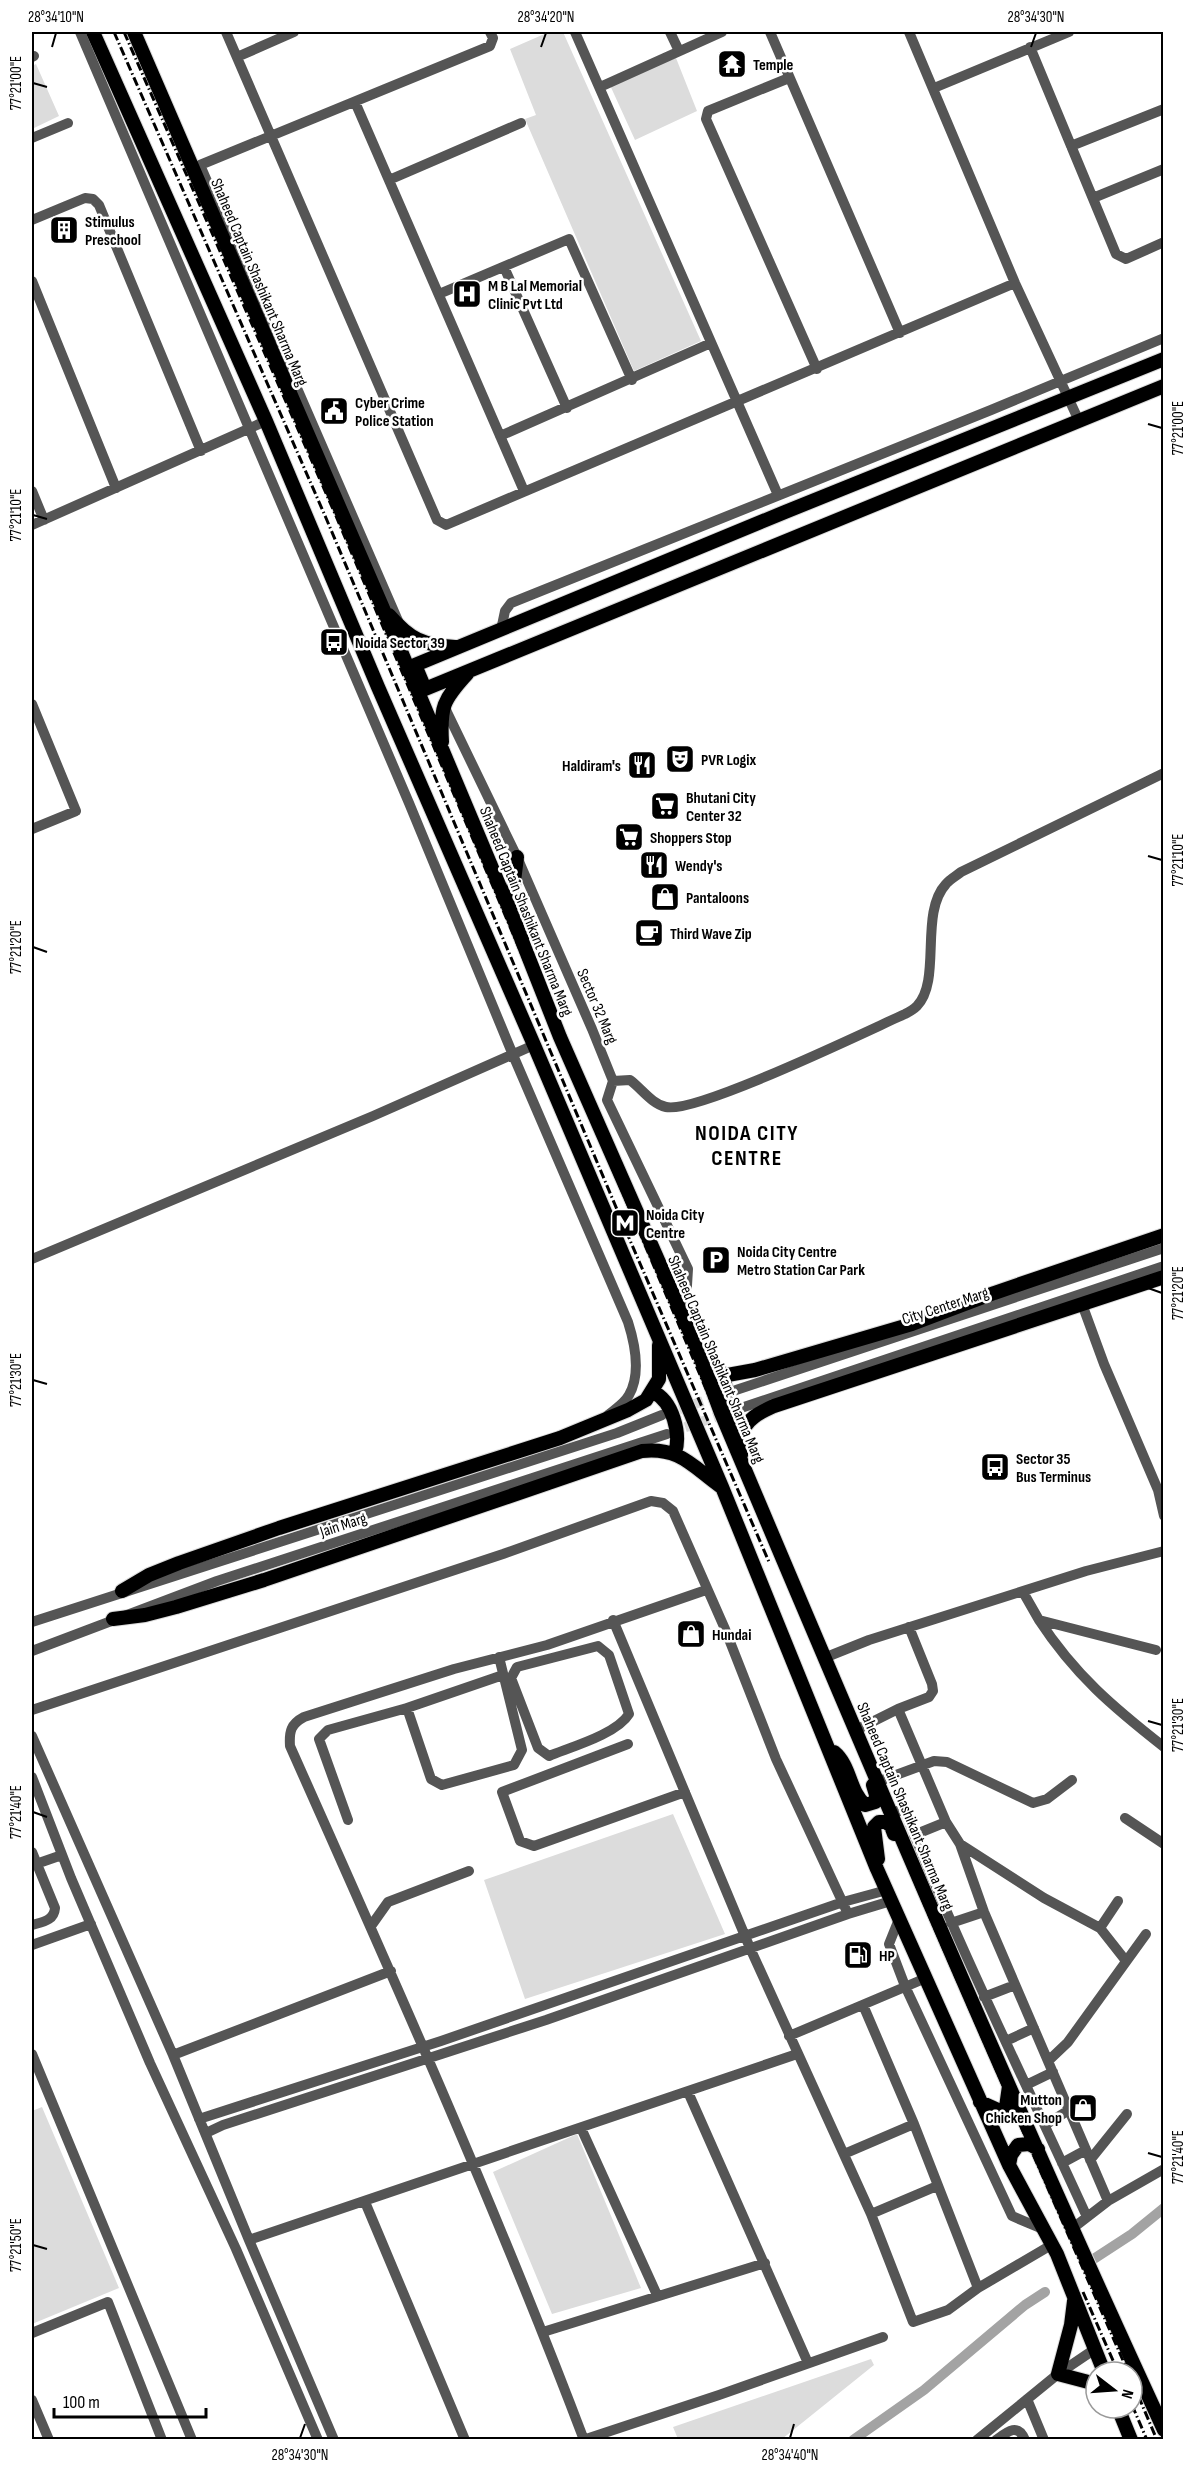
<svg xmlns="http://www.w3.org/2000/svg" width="1195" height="2471" font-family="'Sofia Sans Condensed',sans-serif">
<rect width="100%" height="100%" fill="#fff"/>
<!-- green -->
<path fill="#dcdcdc" d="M549,32H563L701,341L634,371L525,119L536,115L510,49Z
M676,58L697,111L635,140L609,83Z
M36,64L59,116L32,129V66Z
M673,1814L725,1934L525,1999L484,1880Z
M42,2107L119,2288L32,2324V2111Z
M577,2134L641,2288L552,2314L493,2172Z
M871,2359L874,2365L782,2439H678L673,2427Z"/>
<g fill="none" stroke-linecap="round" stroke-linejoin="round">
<!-- canal -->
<path stroke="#a3a3a3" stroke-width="10" d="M1089,2262L1132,2234L1164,2208
M853,2440L924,2390L1025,2305L1045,2292"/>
<!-- minor-tunnel -->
<path stroke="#d9d9d9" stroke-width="10" stroke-dasharray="10 5" stroke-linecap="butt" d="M665,1414L721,1395
M671,1432L727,1413"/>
<!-- major casing -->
<g stroke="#dbdbdb" stroke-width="16">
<path id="major" d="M93,32L266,421L378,687L534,1045L722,1487L877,1869L1009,2165L1057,2254L1104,2372
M134,32L382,606L513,918L560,1037L698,1351L721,1413C865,1754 1009,2095 1164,2430
M1164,359L785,512L415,665L425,689L1164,386
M389,615C410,639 422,645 455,647
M442,742C440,707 443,700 467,674
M517,857L513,890L529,932
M699,1352L719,1369L743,1432
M722,1376L755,1370L912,1324L994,1293L1164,1235
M653,1392C673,1401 681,1434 675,1453
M741,1455C742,1448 741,1441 742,1435C745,1419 761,1412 774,1406L1164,1277
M122,1591L149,1575L179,1563L279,1528L560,1438L628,1410L646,1400L659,1379V1345
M113,1619L145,1615L176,1607L264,1580L642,1451C680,1447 692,1466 720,1486
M834,1752C851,1766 849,1791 865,1805L875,1802L876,1795L873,1785
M878,1859L874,1827L879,1822H886L891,1826L894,1834
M980,2102L1000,2111L1006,2107L1009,2086
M1009,2165L1011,2155L1018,2145L1029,2144L1038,2149
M1074,2301L1071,2325L1058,2374L1096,2384
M1118,2408L1131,2440"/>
</g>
<!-- minor -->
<path stroke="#555" stroke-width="10" d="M80,32L409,803L513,1055L628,1322C635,1344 641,1374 629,1395C624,1404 615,1409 608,1415
M226,32L437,520L446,525L1015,283
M575,32L778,495
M670,32L679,51
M770,32L900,333
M909,32L1015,283L1079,421
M1030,47L1116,254L1126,259L1164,242
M32,57L34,56
M237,57L294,32
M789,78L708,111L706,119L817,369
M600,87L722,32
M934,88L1069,32
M355,102L524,491
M32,138L68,123
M1071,146L1164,109
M389,180L521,123
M1093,198L1164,169
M32,220L85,198L93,199L99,205L201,451
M504,267L567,408
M32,281L116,488
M439,294L569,239L632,380
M500,436L711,343
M32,491L44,520
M32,525L266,421
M399,623L200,165L490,46L493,38L490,32
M501,630L505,611L511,603L991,410L1164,338
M32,704L76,811L32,829
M444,706L517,857L592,1029L613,1081L607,1100L688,1269L685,1318
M613,1081L630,1080C642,1089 652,1104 666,1107C696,1114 867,1031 905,1014C909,1012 914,1009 917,1006C942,980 919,913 946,884C950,879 956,876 961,872L1164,773
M32,1259L373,1116L534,1045
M1082,1304L1104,1364L1158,1490L1164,1516
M736,1390L1164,1248
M741,1408L1164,1266
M1023,1592L1039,1620L1156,1650
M613,1620L750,1948L871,2214L913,2322L948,2310L978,2288L1053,2244
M1039,1620C1075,1675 1113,1707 1164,1747
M32,1622L617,1433L662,1415
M598,1646L609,1655L629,1714C617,1734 571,1747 549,1756L538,1748L511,1678L517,1667Z
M32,1651L217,1581L667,1434
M499,1657L522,1750L514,1765L442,1785L431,1779L407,1708L503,1675
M824,1658L869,1640L1086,1571L1164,1551
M898,1709L929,1697L933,1691L932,1684L909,1627
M32,1710L503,1554L651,1501L663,1503L673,1511L725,1629L776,1759L848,1914
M856,1730L898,1709L946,1822L960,1844L984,1912L1108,2201
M32,1736L173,2055L249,2240L334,2440
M628,1744L502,1792L520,1841L534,1846L685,1792
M32,1777L71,1878L150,2063L236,2249L318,2440
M877,1782L934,1761L947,1762L1033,1803L1047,1799L1072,1780
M891,1813L904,1809C959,1948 1025,2081 1087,2217
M1125,1818L1164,1844
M348,1820L319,1739L328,1730L407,1708
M914,1835L946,1822
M960,1844L1044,1898L1100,1928L1126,1961
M32,1852L55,1908C54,1921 42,1922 32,1925
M36,1864L62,1855
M899,1919L889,1944L905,1986L1012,2216L1045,2230
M951,1923L984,1912
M371,1926L388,1902L469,1871
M1100,1928L1118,1901
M32,1945L91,1924
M984,1997L1015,1985
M863,2005L914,2124L978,2288
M789,2036L926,1978
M1006,2041L1034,2028
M32,2054L192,2440
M173,2055L391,1971
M1048,2061L1068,2042L1146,1934
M1026,2085L1053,2072
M688,2092L808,2363
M199,2119L441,2041L843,1902L887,1890
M1045,2125L1069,2110
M581,2128L657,2295
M206,2133L223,2125L546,2020L848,1914L891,1901
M844,2154L914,2124
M1090,2160L1127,2114
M1062,2163L1086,2150
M365,2202L465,2440
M871,2214L937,2186
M1073,2228L1108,2201L1164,2169
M249,2240L797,2054
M543,2332L765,2263
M32,2333L108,2302L162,2440
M1027,2399L1044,2440
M32,2400L49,2440
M583,2440L719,2395L883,2337
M584,2440C495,2205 392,1975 290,1746C289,1731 291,1724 304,1717L454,1669L547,1645L706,1590
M977,2440L1058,2374L1095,2349
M996,2440C1008,2431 1018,2423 1025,2440"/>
<!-- major -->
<use href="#major" stroke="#000" stroke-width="14"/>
<!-- rail -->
<path stroke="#000" stroke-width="3" stroke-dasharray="9 3 1.5 3" stroke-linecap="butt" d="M114,32L326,518L629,1238L769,1562
M124,32L336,516L932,1922L1128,2372
M1083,2292L1118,2372
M1132,2381L1157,2440
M1132,2405L1147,2440"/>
</g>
<!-- ticks -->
<path fill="none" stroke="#000" stroke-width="2" d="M52,47L56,33M541,47L546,33M1031,47L1036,33M33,83L47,87M1148,424L1162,428M33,515L47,519M1148,856L1162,860M33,947L47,952M1148,1288L1162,1293M33,1380L47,1384M1148,1721L1162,1725M33,1812L47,1817M1148,2153L1162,2157M33,2245L47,2249M300,2438L305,2424M790,2438L794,2424"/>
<!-- icons -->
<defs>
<g id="temple-square" transform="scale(1.5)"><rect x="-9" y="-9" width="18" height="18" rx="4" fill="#000" stroke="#fff"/><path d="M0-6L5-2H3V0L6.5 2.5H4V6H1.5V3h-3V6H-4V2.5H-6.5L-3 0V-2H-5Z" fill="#fff"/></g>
<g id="building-square" transform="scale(1.5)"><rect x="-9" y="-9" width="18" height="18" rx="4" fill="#000" stroke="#fff"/><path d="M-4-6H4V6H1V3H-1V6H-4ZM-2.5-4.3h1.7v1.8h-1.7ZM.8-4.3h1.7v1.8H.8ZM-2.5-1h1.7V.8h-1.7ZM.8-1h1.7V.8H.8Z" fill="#fff"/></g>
<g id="hospital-square" transform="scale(1.5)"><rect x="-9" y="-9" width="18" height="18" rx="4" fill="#000" stroke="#fff"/><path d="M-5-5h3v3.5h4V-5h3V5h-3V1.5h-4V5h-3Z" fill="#fff"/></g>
<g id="civic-square" transform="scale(1.5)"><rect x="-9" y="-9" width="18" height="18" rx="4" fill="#000" stroke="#fff"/><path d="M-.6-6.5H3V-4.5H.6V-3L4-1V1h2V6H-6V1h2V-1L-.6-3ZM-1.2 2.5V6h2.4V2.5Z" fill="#fff"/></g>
<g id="bus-square" transform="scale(1.5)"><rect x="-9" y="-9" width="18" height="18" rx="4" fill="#000" stroke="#fff"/><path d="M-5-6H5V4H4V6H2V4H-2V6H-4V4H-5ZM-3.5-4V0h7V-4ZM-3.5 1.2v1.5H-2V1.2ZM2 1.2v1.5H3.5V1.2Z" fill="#fff"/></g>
<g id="theatre-square" transform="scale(1.5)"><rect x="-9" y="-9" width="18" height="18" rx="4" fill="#000" stroke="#fff"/><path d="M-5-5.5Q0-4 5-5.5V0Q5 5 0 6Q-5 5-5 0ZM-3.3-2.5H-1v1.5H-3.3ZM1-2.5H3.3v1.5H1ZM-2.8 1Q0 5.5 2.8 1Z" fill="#fff"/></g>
<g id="restaurant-square" transform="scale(1.5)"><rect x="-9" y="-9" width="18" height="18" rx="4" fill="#000" stroke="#fff"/><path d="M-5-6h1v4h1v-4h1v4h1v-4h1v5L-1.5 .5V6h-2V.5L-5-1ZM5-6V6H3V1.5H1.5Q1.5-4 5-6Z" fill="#fff"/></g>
<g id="supermarket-square" transform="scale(1.5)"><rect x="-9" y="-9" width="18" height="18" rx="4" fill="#000" stroke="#fff"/><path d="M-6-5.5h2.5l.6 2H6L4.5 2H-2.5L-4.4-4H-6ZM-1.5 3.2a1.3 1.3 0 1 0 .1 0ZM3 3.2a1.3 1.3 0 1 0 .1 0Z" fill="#fff"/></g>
<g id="shop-square" transform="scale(1.5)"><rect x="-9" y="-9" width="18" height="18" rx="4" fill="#000" stroke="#fff"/><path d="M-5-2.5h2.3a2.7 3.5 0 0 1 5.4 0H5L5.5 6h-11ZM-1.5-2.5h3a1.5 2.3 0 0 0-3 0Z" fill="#fff"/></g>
<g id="cafe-square" transform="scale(1.5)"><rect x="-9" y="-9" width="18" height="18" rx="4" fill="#000" stroke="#fff"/><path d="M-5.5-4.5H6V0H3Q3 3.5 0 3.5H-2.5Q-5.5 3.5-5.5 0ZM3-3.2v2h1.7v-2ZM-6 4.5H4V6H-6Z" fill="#fff"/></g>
<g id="metro-square" transform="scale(1.5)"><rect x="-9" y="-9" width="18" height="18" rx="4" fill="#000" stroke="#fff"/><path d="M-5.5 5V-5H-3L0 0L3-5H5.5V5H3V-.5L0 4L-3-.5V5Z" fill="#fff"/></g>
<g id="parking-square" transform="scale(1.5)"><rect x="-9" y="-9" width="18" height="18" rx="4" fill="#000" stroke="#fff"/><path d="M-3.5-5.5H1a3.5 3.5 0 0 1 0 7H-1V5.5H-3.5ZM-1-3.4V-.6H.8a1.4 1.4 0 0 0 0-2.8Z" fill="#fff"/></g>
<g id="fuel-square" transform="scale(1.5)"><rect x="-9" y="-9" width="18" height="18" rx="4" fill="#000" stroke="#fff"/><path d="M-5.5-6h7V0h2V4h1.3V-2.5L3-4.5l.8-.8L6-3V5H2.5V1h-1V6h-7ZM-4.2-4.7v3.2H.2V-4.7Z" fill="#fff"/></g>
</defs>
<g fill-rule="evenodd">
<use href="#temple-square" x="732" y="64"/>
<use href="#building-square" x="64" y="230"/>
<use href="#hospital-square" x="467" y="294"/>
<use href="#civic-square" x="334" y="411"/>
<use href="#bus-square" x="334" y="642"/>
<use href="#theatre-square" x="680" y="759"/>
<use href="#restaurant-square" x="642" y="765"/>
<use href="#supermarket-square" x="665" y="806"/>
<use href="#supermarket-square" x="629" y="837"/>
<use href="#restaurant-square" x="654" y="865"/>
<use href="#shop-square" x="665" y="897"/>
<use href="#cafe-square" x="649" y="933"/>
<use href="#metro-square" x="625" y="1223"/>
<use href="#parking-square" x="716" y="1260"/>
<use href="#bus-square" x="995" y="1467"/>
<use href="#shop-square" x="691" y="1634"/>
<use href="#fuel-square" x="858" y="1955"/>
<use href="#shop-square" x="1083" y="2108"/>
</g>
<g text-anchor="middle" stroke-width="5" stroke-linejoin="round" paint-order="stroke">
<!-- poi labels -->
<g font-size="16" font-weight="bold" fill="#000" stroke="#fff" text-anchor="start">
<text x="753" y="70">Temple</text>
<text x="85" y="227">Stimulus<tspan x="85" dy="18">Preschool</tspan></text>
<text x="488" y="291">M B Lal Memorial<tspan x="488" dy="18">Clinic Pvt Ltd</tspan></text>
<text x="355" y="408">Cyber Crime<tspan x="355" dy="18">Police Station</tspan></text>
<text x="355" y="648">Noida Sector 39</text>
<text x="701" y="765">PVR Logix</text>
<text x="621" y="771" text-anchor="end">Haldiram's</text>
<text x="686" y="803">Bhutani City<tspan x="686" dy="18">Center 32</tspan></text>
<text x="650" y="843">Shoppers Stop</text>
<text x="675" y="871">Wendy's</text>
<text x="686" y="903">Pantaloons</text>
<text x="670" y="939">Third Wave Zip</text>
<text x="646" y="1220">Noida City<tspan x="646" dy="18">Centre</tspan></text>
<text x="737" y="1257">Noida City Centre<tspan x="737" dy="18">Metro Station Car Park</tspan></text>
<text x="1016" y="1464">Sector 35<tspan x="1016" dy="18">Bus Terminus</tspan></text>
<text x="712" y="1640">Hundai</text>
<text x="879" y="1961">HP</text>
<text x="1062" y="2105" text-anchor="end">Mutton<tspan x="1062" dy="18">Chicken Shop</tspan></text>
</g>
<!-- street labels -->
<g font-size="16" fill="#000" stroke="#fff">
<text transform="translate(260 282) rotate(67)" y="6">Shaheed Captain Shashikant Sharma Marg</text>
<text transform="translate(527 911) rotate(68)" y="6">Shaheed Captain Shashikant Sharma Marg</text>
<text transform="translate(598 1006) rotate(67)" y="6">Sector 32 Marg</text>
<text transform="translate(945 1305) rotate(-18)" y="6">City Center Marg</text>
<text transform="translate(717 1359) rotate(67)" y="6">Shaheed Captain Shashikant Sharma Marg</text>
<text transform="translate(343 1524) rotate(-18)" y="6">Jain Marg</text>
<text transform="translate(906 1806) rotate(67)" y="6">Shaheed Captain Shashikant Sharma Marg</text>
</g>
<!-- district labels -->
<g font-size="22" font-weight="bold" letter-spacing="1.5" fill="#000" stroke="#fff">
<text x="747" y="1140">NOIDA CITY<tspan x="747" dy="25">CENTRE</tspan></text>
</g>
</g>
<!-- border -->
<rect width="1195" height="2471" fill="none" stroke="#ffffff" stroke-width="66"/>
<!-- north arrow -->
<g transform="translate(1114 2390) rotate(107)"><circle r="28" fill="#ffffff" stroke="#999999" stroke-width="1.5"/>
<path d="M0-4.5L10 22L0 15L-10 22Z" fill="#000000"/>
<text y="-9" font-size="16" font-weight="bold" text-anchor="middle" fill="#000000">N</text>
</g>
<!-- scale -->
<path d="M54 2408v9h152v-9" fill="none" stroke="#000000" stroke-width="3"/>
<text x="63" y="2408" font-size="18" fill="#000000" stroke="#ffffff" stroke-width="4.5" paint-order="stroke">100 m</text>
<rect x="33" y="33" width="1129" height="2405" fill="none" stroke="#000" stroke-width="2"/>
<g font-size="15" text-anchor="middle" fill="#000">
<text x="56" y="22">28°34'10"N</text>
<text x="546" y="22">28°34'20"N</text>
<text x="1036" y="22">28°34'30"N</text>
<text transform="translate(16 83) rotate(-90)" y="5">77°21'00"E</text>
<text transform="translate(1178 428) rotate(-90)" y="5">77°21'00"E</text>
<text transform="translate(16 515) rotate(-90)" y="5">77°21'10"E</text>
<text transform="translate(1178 860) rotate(-90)" y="5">77°21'10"E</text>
<text transform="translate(16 947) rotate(-90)" y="5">77°21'20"E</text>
<text transform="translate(1178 1293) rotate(-90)" y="5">77°21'20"E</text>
<text transform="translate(16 1380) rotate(-90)" y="5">77°21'30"E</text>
<text transform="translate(1178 1725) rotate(-90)" y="5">77°21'30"E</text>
<text transform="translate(16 1812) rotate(-90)" y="5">77°21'40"E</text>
<text transform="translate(1178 2157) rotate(-90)" y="5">77°21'40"E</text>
<text transform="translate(16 2245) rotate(-90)" y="5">77°21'50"E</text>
<text x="300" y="2460">28°34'30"N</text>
<text x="790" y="2460">28°34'40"N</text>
</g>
</svg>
